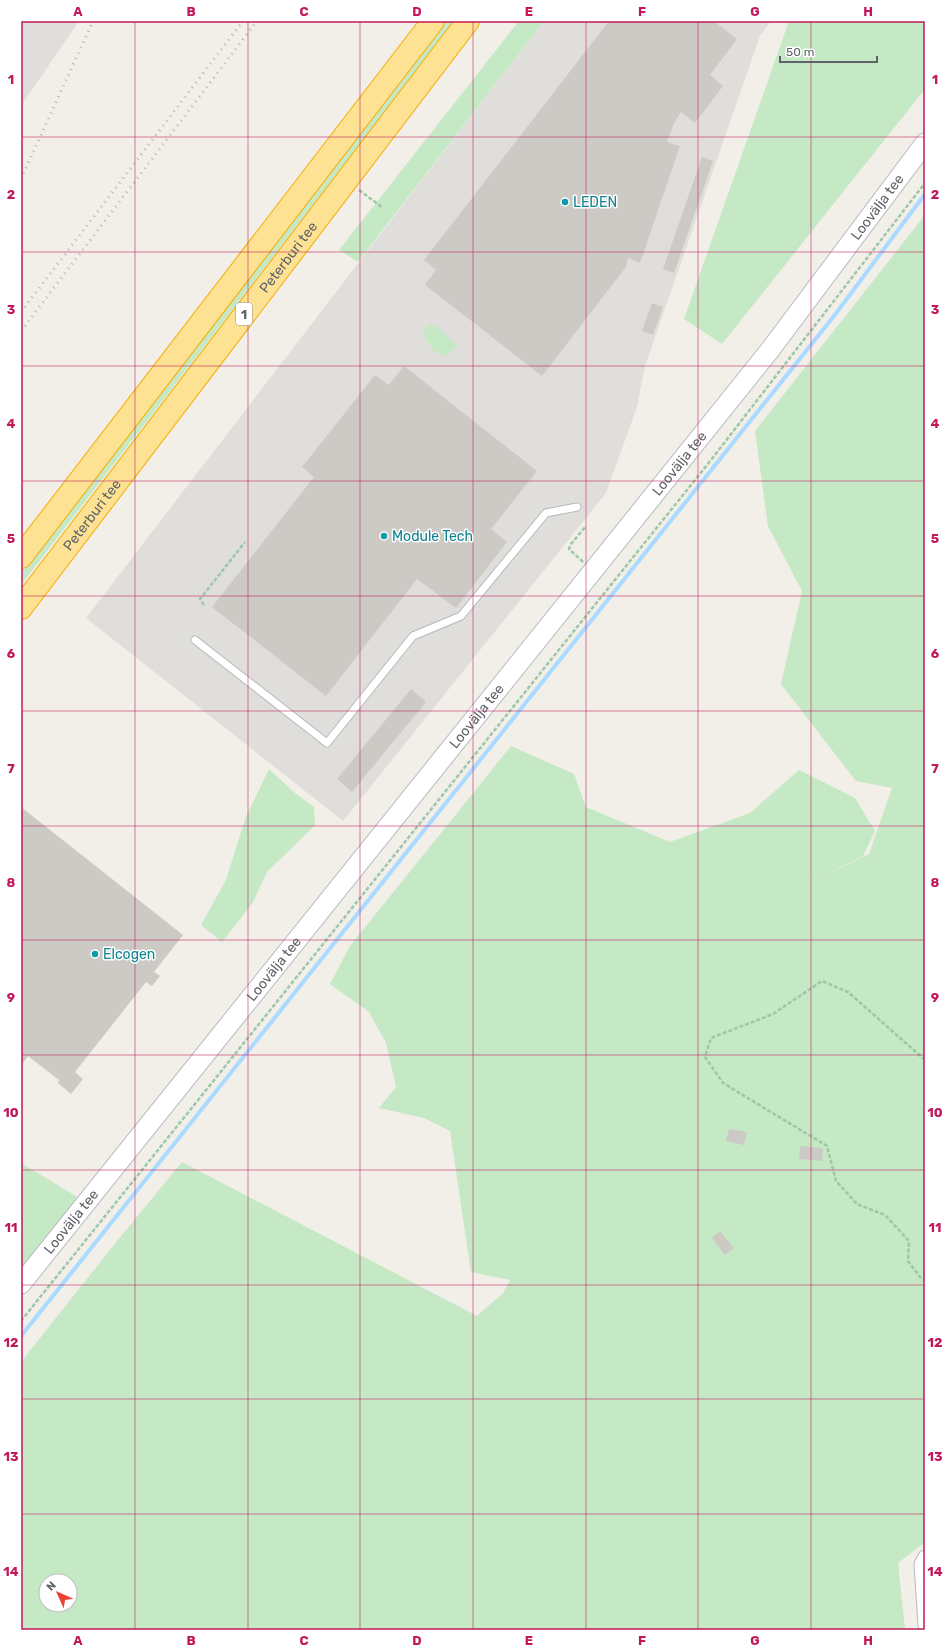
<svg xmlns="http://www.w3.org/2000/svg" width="946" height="1651" font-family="Rubik,sans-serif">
<rect width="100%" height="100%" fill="#f1efe8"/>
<!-- industrial -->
<path fill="#e0deda" d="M21,21H79L21,106Z
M544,21H771L760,36L645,366L637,407L606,493L343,821L86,618Z"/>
<!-- green -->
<path fill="#c5e8c5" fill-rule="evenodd" d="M444,21H454L21,585V572Z
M519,21H544L358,262L339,250Z
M789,21H925V89L722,344L684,319Z
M925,215V1542L898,1563L905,1630H21V1362L117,1241L182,1162L477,1316L503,1293L510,1280L471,1272L450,1131L424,1118L379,1108L396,1087L386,1043L369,1012L330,984L350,946L511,746L574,774L586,807L670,842L750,813L799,770L855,798L875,831L863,856L813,881L869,854L892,788L856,781L781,684L802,591L768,526L755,431ZM46,1581H70V1605H46Z
M431,324L438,328L457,345L447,356L435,352L423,336L425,328Z
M269,769L295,793L314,807L315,825L267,872L252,904L222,942L201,925L226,880L245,819Z
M21,1163L79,1198L21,1271Z"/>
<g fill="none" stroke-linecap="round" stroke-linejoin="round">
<!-- stream -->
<path stroke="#aadaff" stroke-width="4" d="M21,1336L834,316L925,194"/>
</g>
<!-- building -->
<path fill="#cccac5" d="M609,21H714L737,39L710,75L723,86L695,123L681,112L674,123L667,142L680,146L640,263L628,258L626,267L542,376L425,285L436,270L424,260Z
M702,157L713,161L674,273L663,269Z
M652,303L663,307L653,335L642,331Z
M404,366L537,471L491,529L507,542L456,608L417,579L326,696L212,607L314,477L302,467L375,375L389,385Z
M411,689L426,702L352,792L337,779Z
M21,807L183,935L154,972L160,976L152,986L146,982L75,1072L83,1079L71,1094L58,1083L59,1080L28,1056L21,1066Z
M729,1129L747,1132L744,1145L726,1141Z
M800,1146L823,1148L822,1161L799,1159Z
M720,1231L734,1248L725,1255L712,1238Z"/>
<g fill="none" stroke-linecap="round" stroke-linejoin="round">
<!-- lane casing -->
<g stroke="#b5b8bc" stroke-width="9">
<path id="lane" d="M195,640L327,743L413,636L461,616L546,513L577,507"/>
</g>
<!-- street casing -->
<g stroke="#b5b8bc" stroke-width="15">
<path id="street" d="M925,1557L921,1564L925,1625"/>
</g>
<!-- secondary casing -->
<g stroke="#b6babf" stroke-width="21">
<g id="secondary">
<path id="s1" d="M21,1284L770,350L925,143"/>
</g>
</g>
<!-- highway casing -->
<g stroke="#f9ab00" stroke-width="24">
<g id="highway">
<path d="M21,557L433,21"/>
<path id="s2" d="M21,608L468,21"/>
</g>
</g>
<!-- path -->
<path stroke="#9cc7a9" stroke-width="2.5" stroke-dasharray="4 2" stroke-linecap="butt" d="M359,190L382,207
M583,562L569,549L571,544L586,526
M204,605L200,599L245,542
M925,1060L848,992L822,981L773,1014L711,1038L705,1057L723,1083L827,1146L836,1181L857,1204L885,1215L909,1241L908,1261L920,1277L925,1280
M21,1321L711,460L925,183"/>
<!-- lane -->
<use href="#lane" stroke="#fff" stroke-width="7"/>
<!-- street -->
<use href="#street" stroke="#fff" stroke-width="13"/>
<!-- secondary -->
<use href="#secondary" stroke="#fff" stroke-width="19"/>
<!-- highway -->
<use href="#highway" stroke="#fde293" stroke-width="22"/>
<!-- rail -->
<path stroke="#b6b7b8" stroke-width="3" stroke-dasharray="1 5" stroke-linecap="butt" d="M21,179L93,21
M21,312L243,21
M21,331L257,21"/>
</g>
<!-- grid -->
<path fill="none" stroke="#c2185b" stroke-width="1" stroke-opacity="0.55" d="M135,21V1630M248,21V1630M360,21V1630M473,21V1630M586,21V1630M698,21V1630M811,21V1630M21,137H925M21,252H925M21,366H925M21,481H925M21,596H925M21,711H925M21,826H925M21,940H925M21,1055H925M21,1170H925M21,1285H925M21,1399H925M21,1514H925"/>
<!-- markers -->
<g fill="#0f9aa8" stroke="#fff" stroke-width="1.5">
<circle cx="565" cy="202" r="4"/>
<circle cx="384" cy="536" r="4"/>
<circle cx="95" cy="954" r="4"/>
</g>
<g text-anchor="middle" stroke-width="3" stroke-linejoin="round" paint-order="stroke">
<!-- shield labels -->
<rect fill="#fff" stroke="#8f9295" stroke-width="1" x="236" y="303" width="16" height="22" rx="3"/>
<g font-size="13" font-weight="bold" fill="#5f6368">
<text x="244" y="319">1</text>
</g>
<!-- culture labels -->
<g font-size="14" fill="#0d838f" stroke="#fff" text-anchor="start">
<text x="573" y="207">LEDEN</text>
<text x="392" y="541">Module Tech</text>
<text x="103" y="959">Elcogen</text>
</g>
<!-- street labels -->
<g font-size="14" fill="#5f6368" stroke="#fff">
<text dy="5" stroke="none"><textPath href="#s1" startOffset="1376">Loovälja tee</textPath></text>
<text dy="5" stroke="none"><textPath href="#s2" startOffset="441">Peterburi tee</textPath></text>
<text dy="5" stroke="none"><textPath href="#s1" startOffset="1052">Loovälja tee</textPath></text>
<text dy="5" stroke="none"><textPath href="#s2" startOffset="117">Peterburi tee</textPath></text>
<text dy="5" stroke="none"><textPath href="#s1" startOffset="728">Loovälja tee</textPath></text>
<text dy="5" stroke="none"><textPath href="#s1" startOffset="404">Loovälja tee</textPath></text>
<text dy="5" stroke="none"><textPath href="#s1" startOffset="80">Loovälja tee</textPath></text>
</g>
</g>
<!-- border -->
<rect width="946" height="1651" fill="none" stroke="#ffffff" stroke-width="44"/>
<!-- north arrow -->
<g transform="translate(58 1593) rotate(315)"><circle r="19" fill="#ffffff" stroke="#bfc1c3"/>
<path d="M0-3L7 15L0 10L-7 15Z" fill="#ea4335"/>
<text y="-6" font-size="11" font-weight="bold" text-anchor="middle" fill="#5f6368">N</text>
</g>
<!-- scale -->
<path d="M780 56v6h97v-6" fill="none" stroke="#5f6368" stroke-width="2"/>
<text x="786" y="56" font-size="12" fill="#5f6368" stroke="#ffffff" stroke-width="3" paint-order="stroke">50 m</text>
<rect x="22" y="22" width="902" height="1607" fill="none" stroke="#c2185b" stroke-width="1.5"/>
<g font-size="13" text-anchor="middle" font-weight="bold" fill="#c2185b">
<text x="78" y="16">A</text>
<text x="191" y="16">B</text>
<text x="304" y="16">C</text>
<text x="417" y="16">D</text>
<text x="529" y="16">E</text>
<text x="642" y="16">F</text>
<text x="755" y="16">G</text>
<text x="868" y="16">H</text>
<text x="11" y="84">1</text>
<text x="935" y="84">1</text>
<text x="11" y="199">2</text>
<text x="935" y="199">2</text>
<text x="11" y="314">3</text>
<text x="935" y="314">3</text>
<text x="11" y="428">4</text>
<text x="935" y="428">4</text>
<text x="11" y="543">5</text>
<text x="935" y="543">5</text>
<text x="11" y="658">6</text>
<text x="935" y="658">6</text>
<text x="11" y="773">7</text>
<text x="935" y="773">7</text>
<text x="11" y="887">8</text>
<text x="935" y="887">8</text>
<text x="11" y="1002">9</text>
<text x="935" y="1002">9</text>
<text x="11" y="1117">10</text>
<text x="935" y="1117">10</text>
<text x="11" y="1232">11</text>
<text x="935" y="1232">11</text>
<text x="11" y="1347">12</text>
<text x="935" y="1347">12</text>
<text x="11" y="1461">13</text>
<text x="935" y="1461">13</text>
<text x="11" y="1576">14</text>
<text x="935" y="1576">14</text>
<text x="78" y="1645">A</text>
<text x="191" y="1645">B</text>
<text x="304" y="1645">C</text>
<text x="417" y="1645">D</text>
<text x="529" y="1645">E</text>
<text x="642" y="1645">F</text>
<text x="755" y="1645">G</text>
<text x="868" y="1645">H</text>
</g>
</svg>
